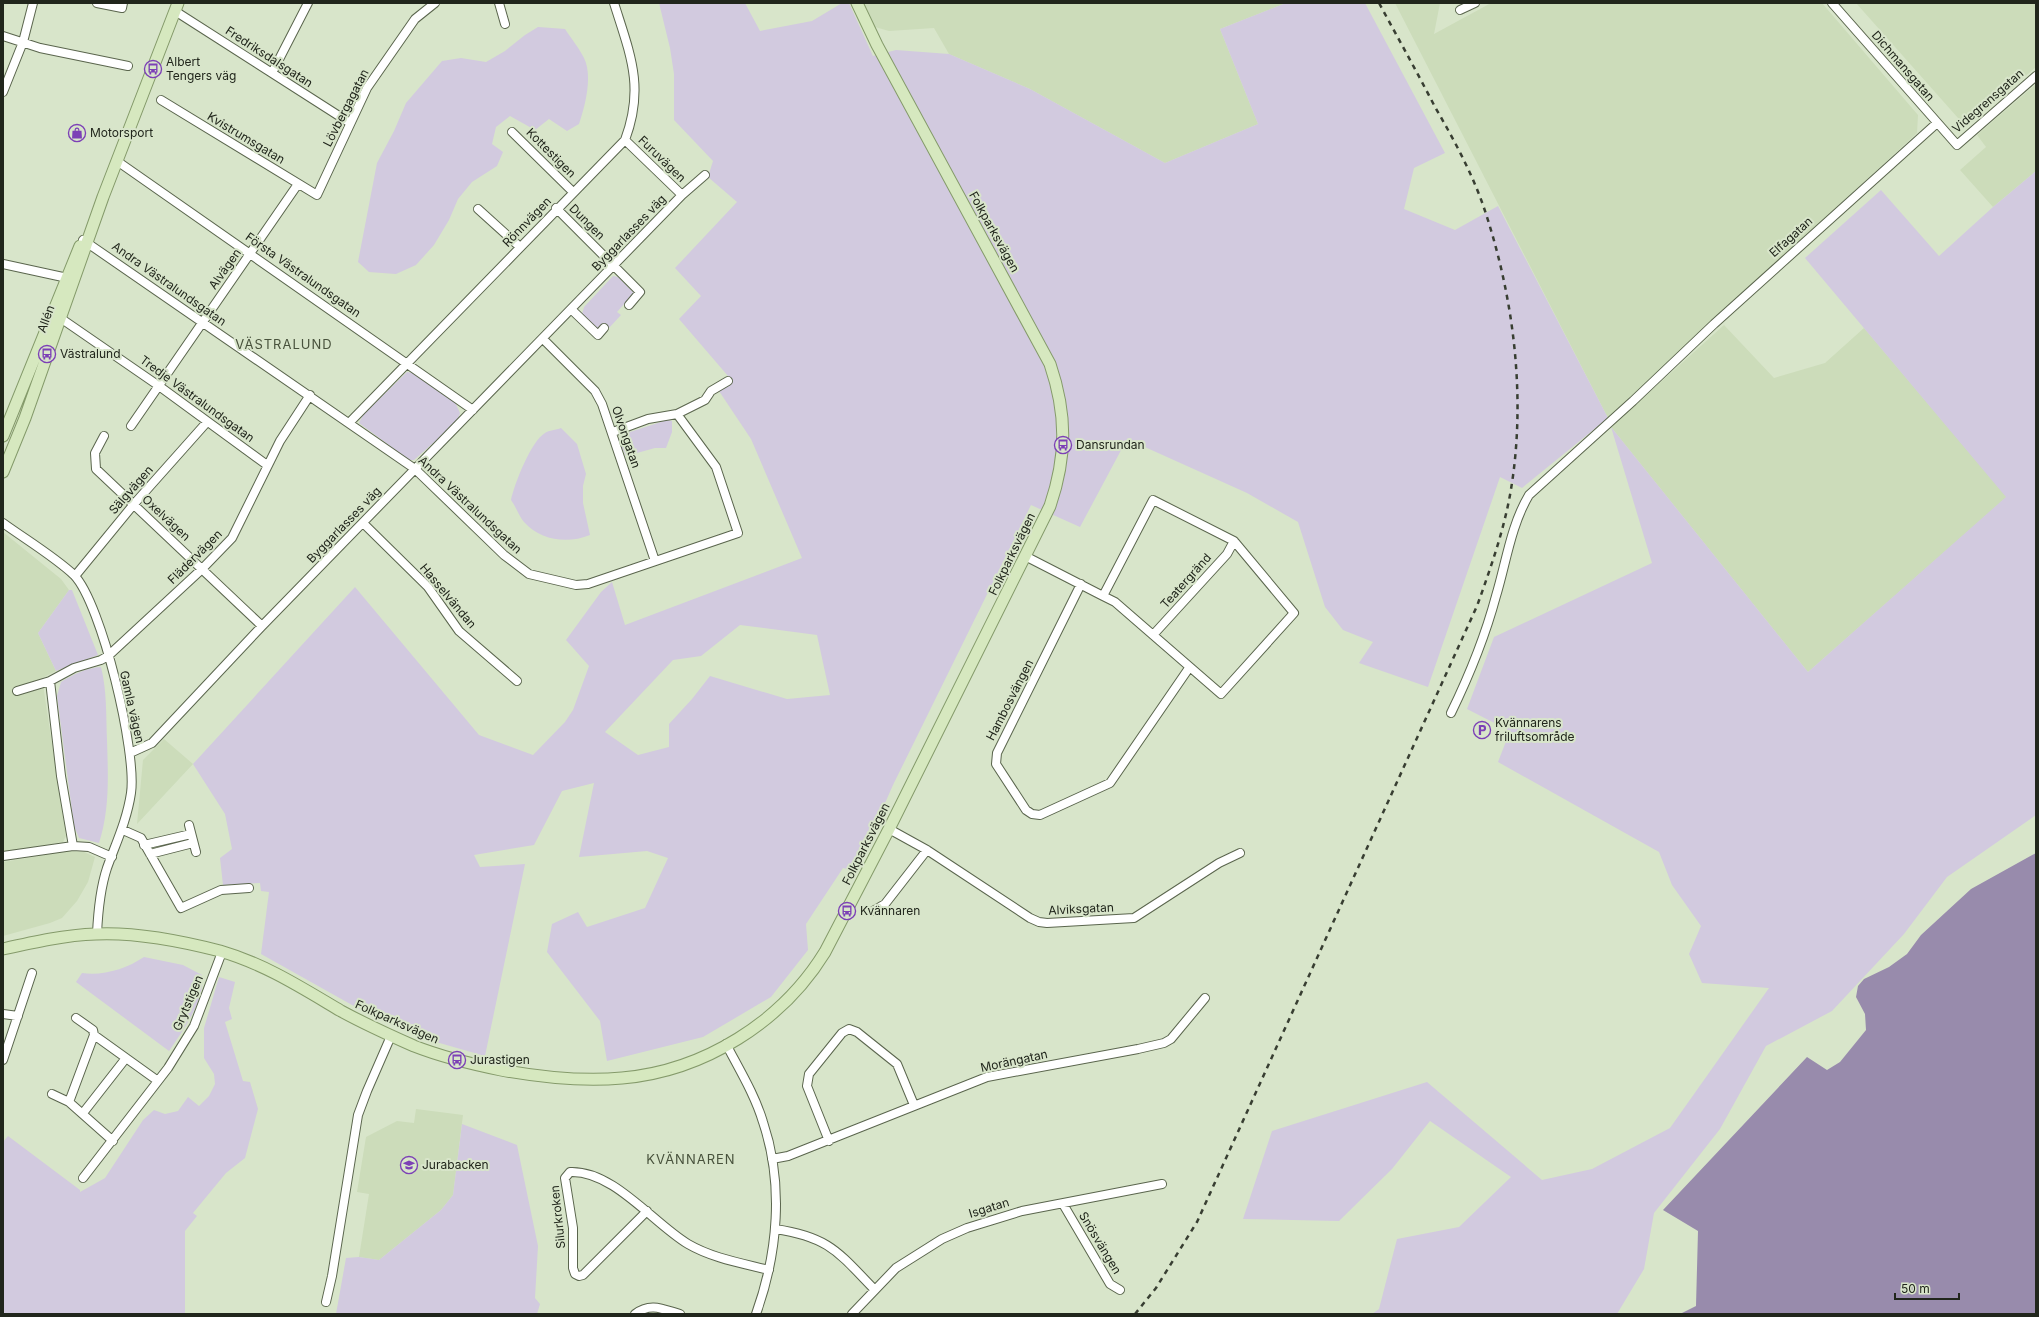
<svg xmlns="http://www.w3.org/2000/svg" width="2039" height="1317" font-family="Inter,sans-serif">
<rect width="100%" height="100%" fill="#d8e5ca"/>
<!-- built -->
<path fill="#ccdcba" d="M864,3H1286L1220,29L1258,124L1165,163L1030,89L949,54L934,28L889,31L875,27Z
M1395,3H1440L1434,34L1491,3H1822L1918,115L1917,133L1608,418Z
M1856,3H2036V67L1966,127Z
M2036,84V171L1993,207L1960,170L1986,147L1977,135Z
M1724,325L1774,378L1825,363L1864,328L2007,497L1808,672L1611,427Z
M3,532L61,579L69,590L38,633L56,671L42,678L66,836L63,842L3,852Z
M164,739L193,764L137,824L143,760Z
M70,851L84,852L95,857L88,882L77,901L62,918L50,923L3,936V862Z
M416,1109L463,1115L453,1195L441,1210L379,1260L359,1257L369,1194L357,1192L366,1137L397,1121L414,1123Z"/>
<!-- green -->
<path fill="#d2cadf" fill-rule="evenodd" d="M659,3H745L760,31L812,21L842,3H849L873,56L896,50L949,54L1030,89L1165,163L1258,124L1220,29L1286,3H1365L1445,153L1414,168L1404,209L1455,230L1498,206L1608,418L1522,488L1500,477L1428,687L1359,663L1373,642L1343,630L1325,607L1298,522L1247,493L1127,439L1080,527L1031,505L893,785L855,871L843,868L806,924L808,950L771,997L703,1037L607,1061L600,1021L547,952L552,924L578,912L587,927L645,908L668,858L647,851L579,857L594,783L562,791L534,845L474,855L480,867L525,864L485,1056L422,1038L377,1019L261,954L269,892L261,891L260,883L223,885L220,858L232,849L225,814L193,764L355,587L479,735L533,755L565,722L573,710L589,666L566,640L601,592L612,582L625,625L802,558L751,439L719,391L728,376L679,319L701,296L675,268L737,202L708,177L713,161L674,120V74L670,48ZM740,625L817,635L830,695L787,699L710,676L692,699L669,724V747L638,755L605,732L673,660L701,656Z
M538,27L565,29C571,38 579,48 584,58C593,76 585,106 579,124L567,131L549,119L535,130L510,116L496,127L492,144L503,152L497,166L472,182L458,199L449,220L434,245L416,265L396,274L369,272L358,262L377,163L394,131L406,103L442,61L461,58L486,62L505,51L525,35Z
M2036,171V815L1947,877L1904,934L1832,1011L1766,1046L1720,1129L1654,1213L1644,1269L1617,1314H1372L1379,1309L1397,1239L1459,1227L1511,1177L1430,1121L1392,1169L1339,1221L1243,1219L1272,1131L1427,1082L1542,1180L1592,1169L1670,1128L1769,988L1702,983L1689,954L1701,926L1672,885L1659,852L1498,762L1510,731L1467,709L1494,637L1652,563L1611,427L1808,672L2006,497L1805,258L1881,190L1939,256L1993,207Z
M613,276L618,277L634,293L617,312L621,315L609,328L604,323L598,329L582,314L584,307Z
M407,372L413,373L455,402L460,413L457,422L414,460H409L359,423L363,415Z
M667,420L672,421V432L666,448H655L626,456L620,444V438L624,434Z
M561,428L577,444L586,474L583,486V503L590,535C568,544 541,541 524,522C519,516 516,507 511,500C514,485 531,441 545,433C549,430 556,430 561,428Z
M69,590H72L98,655L56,671L38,633Z
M101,667C107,691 106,715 107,740C108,775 110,809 99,843L79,838L74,826L57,696L61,682C74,674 86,668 101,667Z
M144,957L183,965L202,975C206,999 182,1032 169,1051L76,982L82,973C103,976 126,969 144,957Z
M219,977L235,982L229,1008L232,1019L225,1022L243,1081L250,1082L258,1109L245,1158L226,1173L193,1213L197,1216L185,1231V1314H3V1142L8,1136L80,1190V1192L105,1178L143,1120L154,1110L165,1114L178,1111L188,1097L199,1106L209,1096L215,1084L214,1074L204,1058V1028Z
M462,1124L517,1145L538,1246L535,1298L540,1304L537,1314H336L346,1258L359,1257L379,1260L441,1210L453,1195Z"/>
<!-- water -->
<path fill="#988bac" d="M2036,853V1314H1680L1696,1306L1698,1231L1663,1210L1807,1057L1827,1070L1840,1062L1866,1030L1865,1014L1856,997L1858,986L1864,979L1889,967L1907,954L1921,935L1971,889Z"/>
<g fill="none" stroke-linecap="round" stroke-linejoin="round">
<!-- minor casing -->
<g stroke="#5a654d" stroke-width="10">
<path id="minor" d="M97,3L122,8L123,3
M499,3L505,24
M1832,3L1957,145L2036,76
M1460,10L1475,3
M175,11L350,123
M3,36L40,48L128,66
M272,73L308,3
M3,92L23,42L33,3
M161,100L317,195L367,88L415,19L435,3
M512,132L573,192
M625,140L682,195
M117,161L473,410
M556,208L640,292L629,305
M478,209L520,247
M83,240L415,469L504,555L529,574L576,585L588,584L738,533L716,467L677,414L648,419L613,432
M3,264L72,279
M572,310L598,335L604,328
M56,315L159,386L267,465
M543,339L595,391L602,404L655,561
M677,414L705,400L711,391L728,381
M349,423L625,140C645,87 630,54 614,3
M131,426L298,184
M104,436L95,453L96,469L262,626
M3,523C25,539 55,557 74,575C102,604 137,753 131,793C127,820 116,843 107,868C100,889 98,912 97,934
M363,523L428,587L459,631L517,681
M1025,556L1103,596L1153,500L1234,541L1294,613L1221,694L1115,602L1103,596
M75,576L134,504L207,422
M1081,584L997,753L996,764L1026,810L1032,814L1040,815L1110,783L1189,668
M1153,635L1227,554L1234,541
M50,681L61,776L73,846
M17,691L50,681L74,668L101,660L108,656L202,569L232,538L280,441L310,395
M1451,713C1469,676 1485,637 1496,596C1506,563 1511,525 1529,495L1633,401L1714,324L1937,123
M130,753L152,743L262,626L682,195L705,175
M189,825L196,852
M889,829L927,850L1030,918L1039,922L1047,923L1134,918L1219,863L1240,853
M123,830L141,838L181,908L221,890L249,888
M144,845L191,834
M150,854L193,843
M3,856L73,846L89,847L112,857
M873,911L885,904L927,850
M3,1014L18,1016
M76,1018L93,1030L94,1035
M726,1044C739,1069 755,1095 763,1122C784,1184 778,1253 756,1314
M3,1060L32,973
M52,1094L69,1102
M83,1113L126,1058
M113,1141L69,1102L94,1035L158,1081
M829,1141L807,1086L809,1074L842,1033L849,1029L857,1032L897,1064L914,1105
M772,1159L788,1156L987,1077L1138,1049L1164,1043L1171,1039L1205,998
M83,1178L168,1068L194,1026L222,952
M1063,1204L1110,1284L1120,1290
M647,1211L583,1275L579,1276L575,1274L573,1268V1228L565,1178L570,1172C613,1170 653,1223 688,1244C712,1258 741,1263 769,1270
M775,1229C829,1237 838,1252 874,1289
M326,1302L332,1276L358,1115L367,1091L391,1036
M635,1314C650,1302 663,1309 680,1314
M852,1314L896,1268L942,1239L967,1228L1022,1211L1162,1184"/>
</g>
<!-- major casing -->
<g stroke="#849a6a" stroke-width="13">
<path id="major" d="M3,436L80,246
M3,472L25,418L103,197L178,3
M3,949C34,942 65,935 96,934C137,932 181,941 220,951C265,964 302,988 341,1011C365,1024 389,1035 414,1046C442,1057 471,1064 501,1070C540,1077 582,1082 622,1078C704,1071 782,1022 825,952L889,829L1050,506C1067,456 1067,414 1050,364L877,45L857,3"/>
</g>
<!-- minor -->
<use href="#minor" stroke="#fff" stroke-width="8"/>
<!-- major -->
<use href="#major" stroke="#d6e8bf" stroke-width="11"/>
<!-- rail -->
<path stroke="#383e32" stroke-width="2.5" stroke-dasharray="5 5" stroke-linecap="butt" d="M1135,1314L1156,1288L1197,1222L1477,606C1490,570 1503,533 1510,495C1527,400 1514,296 1483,205C1471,171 1453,138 1435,107C1417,72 1398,38 1379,3"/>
</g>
<!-- icons -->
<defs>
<g id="bus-ring" transform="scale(0.9)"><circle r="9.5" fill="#d8e5ca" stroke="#7c40b6" stroke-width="1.5"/><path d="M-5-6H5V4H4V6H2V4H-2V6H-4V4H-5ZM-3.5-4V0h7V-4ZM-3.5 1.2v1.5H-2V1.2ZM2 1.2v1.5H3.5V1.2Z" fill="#7c40b6"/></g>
<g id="shop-ring" transform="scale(0.9)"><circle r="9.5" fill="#d8e5ca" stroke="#7c40b6" stroke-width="1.5"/><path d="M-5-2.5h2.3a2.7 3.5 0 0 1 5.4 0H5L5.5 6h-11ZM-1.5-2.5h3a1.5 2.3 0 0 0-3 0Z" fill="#7c40b6"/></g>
<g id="parking-ring" transform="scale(0.9)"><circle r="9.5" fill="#d8e5ca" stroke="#7c40b6" stroke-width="1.5"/><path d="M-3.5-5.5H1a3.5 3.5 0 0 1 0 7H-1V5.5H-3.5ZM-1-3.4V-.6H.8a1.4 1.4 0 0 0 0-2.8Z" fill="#7c40b6"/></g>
<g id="school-ring" transform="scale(0.9)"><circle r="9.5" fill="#d8e5ca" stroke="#7c40b6" stroke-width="1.5"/><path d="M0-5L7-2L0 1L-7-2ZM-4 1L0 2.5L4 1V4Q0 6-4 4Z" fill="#7c40b6"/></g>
</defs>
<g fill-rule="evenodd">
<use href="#bus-ring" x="153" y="69"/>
<use href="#shop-ring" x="77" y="133"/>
<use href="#bus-ring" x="47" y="354"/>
<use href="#bus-ring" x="1063" y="445"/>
<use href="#parking-ring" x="1482" y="730"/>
<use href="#bus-ring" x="847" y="911"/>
<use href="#bus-ring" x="457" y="1060"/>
<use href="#school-ring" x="409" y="1165"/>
</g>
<g text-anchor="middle" stroke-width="4" stroke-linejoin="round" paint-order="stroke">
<!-- street labels -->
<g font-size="12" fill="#21261c" stroke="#d8e5ca">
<text transform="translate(269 57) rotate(33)" y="4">Fredriksdalsgatan</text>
<text transform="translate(1903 66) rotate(49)" y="4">Dichmansgatan</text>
<text transform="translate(1988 101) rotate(-41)" y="4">Videgrensgatan</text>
<text transform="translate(346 108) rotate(-63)" y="4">Lövbergagatan</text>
<text transform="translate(246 138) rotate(31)" y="4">Kvistrumsgatan</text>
<text transform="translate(551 153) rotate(45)" y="4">Kottestigen</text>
<text transform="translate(662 159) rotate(44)" y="4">Furuvägen</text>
<text transform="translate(527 222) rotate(-46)" y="4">Rönnvägen</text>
<text transform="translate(587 222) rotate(45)" y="4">Dungen</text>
<text transform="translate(994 232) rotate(61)" y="4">Folkparksvägen</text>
<text transform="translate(629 233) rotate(-46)" y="4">Byggarlasses väg</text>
<text transform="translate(1791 237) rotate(-42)" y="4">Elfagatan</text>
<text transform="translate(225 269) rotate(-55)" y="4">Alvägen</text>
<text transform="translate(303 275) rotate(35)" y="4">Första Västralundsgatan</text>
<text transform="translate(169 284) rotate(35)" y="4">Andra Västralundsgatan</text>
<text transform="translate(46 319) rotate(-70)" y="4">Allén</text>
<text transform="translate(197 399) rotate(36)" y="4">Tredje Västralundsgatan</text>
<text transform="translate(626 437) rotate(71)" y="4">Olvongatan</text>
<text transform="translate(131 490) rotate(-49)" y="4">Sälgvägen</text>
<text transform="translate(470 505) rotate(43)" y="4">Andra Västralundsgatan</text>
<text transform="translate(166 518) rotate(43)" y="4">Oxelvägen</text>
<text transform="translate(344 525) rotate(-46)" y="4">Byggarlasses väg</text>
<text transform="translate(1012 554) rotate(-64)" y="4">Folkparksvägen</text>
<text transform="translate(195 557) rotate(-45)" y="4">Flädervägen</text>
<text transform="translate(1186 581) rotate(-48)" y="4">Teatergränd</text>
<text transform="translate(448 596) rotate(50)" y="4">Hasselvändan</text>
<text transform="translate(1010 700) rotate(-63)" y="4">Hambosvängen</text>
<text transform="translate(132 707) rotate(77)" y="4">Gamla vägen</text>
<text transform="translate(866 844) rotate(-63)" y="4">Folkparksvägen</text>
<text transform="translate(1081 909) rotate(-3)" y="4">Alviksgatan</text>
<text transform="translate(188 1003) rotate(-67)" y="4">Grytstigen</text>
<text transform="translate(397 1022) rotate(24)" y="4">Folkparksvägen</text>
<text transform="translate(1014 1061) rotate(-12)" y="4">Morängatan</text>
<text transform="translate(989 1208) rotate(-17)" y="4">Isgatan</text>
<text transform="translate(558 1217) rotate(-96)" y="4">Silurkroken</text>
<text transform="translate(1100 1243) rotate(59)" y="4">Snösvängen</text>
</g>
<!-- poi labels -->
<g font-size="12" fill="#21261c" stroke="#d8e5ca" text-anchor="start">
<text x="166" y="66">Albert<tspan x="166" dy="14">Tengers väg</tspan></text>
<text x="90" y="137">Motorsport</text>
<text x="60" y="358">Västralund</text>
<text x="1076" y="449">Dansrundan</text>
<text x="1495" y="727">Kvännarens<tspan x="1495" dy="14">friluftsområde</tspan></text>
<text x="860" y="915">Kvännaren</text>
<text x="470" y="1064">Jurastigen</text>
<text x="422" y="1169">Jurabacken</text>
</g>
<!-- neighbourhood labels -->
<g font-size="13" letter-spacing="1" fill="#48523c" stroke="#d8e5ca">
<text x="284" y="349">VÄSTRALUND</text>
<text x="691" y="1164">KVÄNNAREN</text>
</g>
</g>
<!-- border -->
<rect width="2039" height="1317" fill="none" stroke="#21261c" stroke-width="8"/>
<!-- scale -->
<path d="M1895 1293v6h64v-6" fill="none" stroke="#21261c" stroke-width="2"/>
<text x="1901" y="1293" font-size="12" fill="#21261c" stroke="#d8e5ca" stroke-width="3" paint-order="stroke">50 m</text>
</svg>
